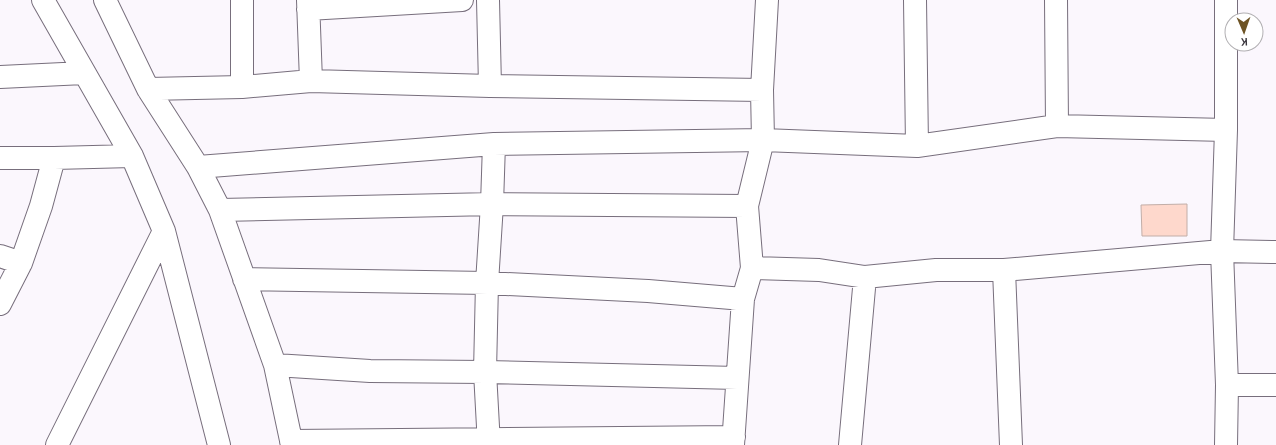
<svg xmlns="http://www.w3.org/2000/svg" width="1276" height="445" font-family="'Archivo Narrow',sans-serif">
<rect width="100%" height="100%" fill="#fbf7fd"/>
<!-- building -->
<path fill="#fed8cc" stroke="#c2aea8" d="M1187,204V236H1142L1141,205Z"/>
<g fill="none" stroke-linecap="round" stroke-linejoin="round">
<!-- minor casing -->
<g stroke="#776e7c" stroke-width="24">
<path id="minor" d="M43,0L132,156L164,231L219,445
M105,0L148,89L198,167L220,210L275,365L292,445
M242,0V87
M308,0L311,81
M488,0L490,86
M915,0L917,146
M1056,0L1057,126
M1226,0V130L1222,251L1227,385L1226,445
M308,9L462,0
M0,77L84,73
M148,89L242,87L311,81L490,86L762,90
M0,158H54L132,156
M198,167L494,144L763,140L917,146L1057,126L1226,130
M220,210L492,204L747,206
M0,256L21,263
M752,268L819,270L865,277L936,270H1004L1222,251L1276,252
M1004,270L1011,445
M244,279L487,283L648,291L743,299
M0,304L21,263L41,206L54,158
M275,365L370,371L485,372L737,378
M1227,385H1276
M291,441L734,437
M57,445L164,231
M489,445L485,372L487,283L492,204L494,144
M733,445L743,299L752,268L747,206L763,140L762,90L767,0
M850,445L865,277"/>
</g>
<!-- minor -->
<use href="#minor" stroke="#fff" stroke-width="22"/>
</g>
<!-- north arrow -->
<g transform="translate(1244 32) rotate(178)"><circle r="19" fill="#ffffff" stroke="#b1afb2"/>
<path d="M0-3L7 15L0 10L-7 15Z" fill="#6d5325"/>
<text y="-6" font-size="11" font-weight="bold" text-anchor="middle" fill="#3b373e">K</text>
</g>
</svg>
